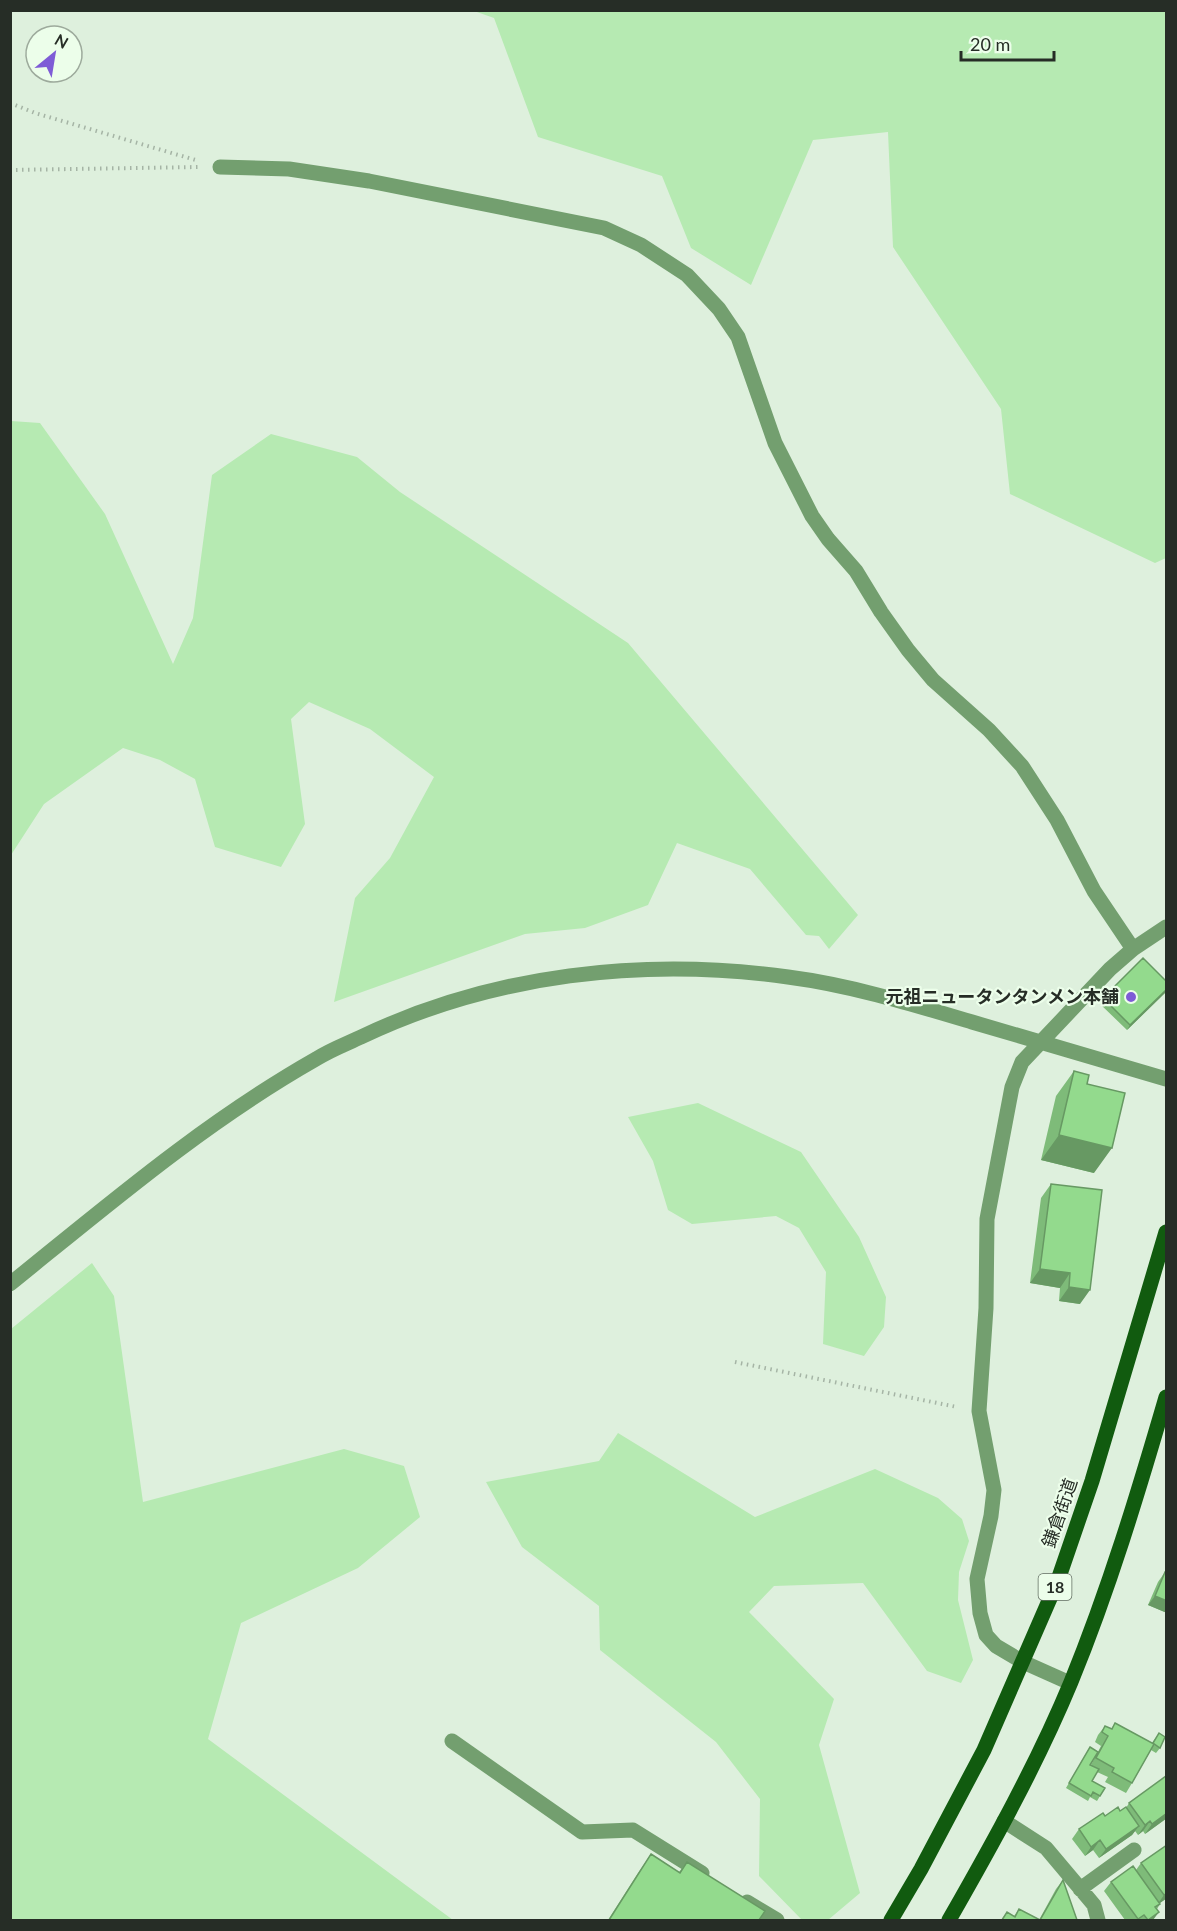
<svg xmlns="http://www.w3.org/2000/svg" width="1177" height="1931" font-family="Lato,'Noto Sans JP',sans-serif">
<rect width="100%" height="100%" fill="#def0dd"/>
<!-- green -->
<path fill="#b6eab2" d="M474,11H1166V558L1155,563L1010,494L1001,409L893,247L888,132L813,140L751,285L691,248L662,176L538,137L494,18Z
M11,421L40,423L105,514L173,664L193,618L212,475L271,434L357,457L400,492L628,643L858,915L829,949L819,936L806,935L750,869L677,843L648,905L585,928L525,934L334,1002L355,898L390,858L434,777L370,729L309,702L291,719L305,824L281,867L215,847L195,779L160,760L123,748L44,804L11,855Z
M698,1103L801,1152L859,1237L886,1297L884,1327L864,1356L823,1344L826,1272L799,1228L776,1216L692,1224L668,1210L653,1161L628,1117Z
M92,1263L114,1296L143,1502L344,1449L404,1466L420,1517L358,1568L241,1623L208,1739L453,1920H11V1329Z
M618,1433L755,1517L875,1469L938,1498L962,1519L969,1541L959,1572L958,1600L973,1660L961,1683L927,1671L863,1583L774,1586L749,1612L834,1699L819,1745L860,1893L828,1920H802L759,1876L760,1799L716,1742L600,1650L599,1606L522,1547L486,1482L599,1461Z"/>
<g fill="none" stroke-linecap="round" stroke-linejoin="round">
<!-- path -->
<path stroke="#a5b4a5" stroke-width="4" stroke-dasharray="1.5 4.5" stroke-linecap="butt" d="M10,103L35,113L199,161
M10,170L198,167
M735,1362L957,1407"/>
<!-- minor -->
<path stroke="#739f6f" stroke-width="15" d="M220,167L289,169L369,181L604,228L641,245L687,275L719,309L738,337L775,443L812,516L828,539L856,571L881,612L908,650L933,680L989,730L1022,766L1057,820L1094,891L1133,949
M10,1284C109,1204 205,1122 316,1059C330,1050 346,1044 361,1037C493,974 643,957 788,977C850,985 912,1004 972,1022C1037,1041 1102,1060 1166,1079
M1070,1683L1023,1662L996,1646L986,1635L980,1613L977,1579L991,1516L994,1490L979,1411L986,1308L987,1219L1012,1087L1022,1062L1110,969L1133,949L1166,927
M452,1741L582,1832L633,1830L702,1873
M1004,1821L1046,1848L1094,1905L1098,1920
M1080,1889L1134,1850
M747,1902L777,1920"/>
<!-- major -->
<path stroke="#115b0f" stroke-width="15" d="M891,1920L921,1869L984,1750L1058,1580L1092,1481L1166,1232
M949,1920C993,1843 1037,1764 1071,1682C1109,1589 1138,1493 1166,1397"/>
</g>
<!-- wall -->
<path fill="#7ebb79" d="M1167,982V991L1127,1030L1099,1003L1103,998Z
M1074,1071L1087,1084L1094,1173L1041,1160L1056,1096Z
M1051,1184L1080,1304L1059,1301L1060,1288L1030,1283L1041,1198Z
M1165,1572L1167,1613L1148,1605L1158,1582Z
M1115,1723L1152,1743L1159,1733L1160,1748L1156,1753L1151,1750L1132,1783L1126,1793L1105,1782L1108,1777L1097,1772L1092,1781L1100,1796L1097,1801L1090,1797L1088,1801L1066,1788L1090,1747L1091,1765L1101,1746L1095,1742L1098,1735L1105,1726L1111,1729Z
M1167,1777V1818L1145,1834L1143,1831L1138,1835L1135,1831L1132,1835L1099,1858L1093,1850L1085,1856L1072,1839L1079,1829L1126,1808L1129,1803Z
M1167,1845V1898L1160,1903V1904L1157,1909L1153,1920H1125L1104,1891L1111,1882L1136,1870L1141,1863Z
M651,1854L679,1872L687,1862L759,1920H608L638,1873Z
M1063,1880L1077,1920H1001L1007,1912L1014,1916L1019,1909L1039,1920L1056,1889Z"/>
<!-- shaded-wall -->
<path fill="#679963" d="M1167,989V991L1127,1030L1130,1025Z
M1059,1135L1112,1148L1094,1173L1041,1160Z
M1040,1269L1070,1273L1060,1288L1030,1283Z
M1069,1287L1090,1290L1080,1304L1059,1301Z
M1155,1596L1167,1601V1613L1148,1605Z
M1167,1813V1818L1145,1834L1152,1824Z
M1150,1821L1143,1831L1138,1835L1145,1825Z
M1139,1826L1132,1835L1099,1858L1106,1849Z
M1100,1840L1093,1850L1085,1856L1091,1847Z
M1167,1893V1898L1157,1905L1164,1895Z
M1159,1912L1153,1920H1148Z"/>
<!-- building -->
<path fill="#93da8d" stroke="#679963" stroke-width="1.5" d="M1143,958L1167,982V989L1130,1025L1103,998Z
M1074,1071L1089,1075L1087,1084L1125,1093L1112,1148L1059,1135Z
M1051,1184L1102,1190L1090,1290L1069,1287L1070,1273L1040,1269Z
M1165,1572L1167,1573V1601L1155,1596Z
M1115,1723L1154,1744L1132,1783L1112,1772L1114,1768L1096,1758L1108,1736L1102,1732L1105,1726L1112,1729Z
M1159,1733L1165,1737L1160,1748L1153,1743Z
M1090,1747L1098,1752L1090,1765L1099,1769L1092,1781L1105,1788L1100,1796L1093,1792L1091,1796L1069,1783Z
M1166,1776L1167,1813L1152,1824L1150,1821L1145,1825L1129,1803Z
M1118,1807L1120,1811L1126,1807L1139,1826L1106,1849L1100,1840L1091,1847L1079,1829L1103,1813L1105,1816Z
M1167,1845V1893L1164,1895L1141,1863Z
M651,1854L680,1873L687,1862L765,1911L759,1920H609Z
M1133,1866L1160,1904L1155,1907L1159,1912L1148,1920L1144,1915L1138,1919L1111,1882Z
M1063,1880L1077,1920H1002L1007,1912L1015,1917L1019,1909L1040,1920Z"/>
<!-- markers -->
<circle fill="#7e5cd6" stroke="#ecfeea" stroke-width="2" cx="1131" cy="997" r="6"/>
<g text-anchor="middle" stroke-width="4.5" stroke-linejoin="round" paint-order="stroke">
<!-- shield labels -->
<rect fill="#ecfeea" stroke="#616c61" stroke-width="1.5" x="1038.5" y="1574" width="33" height="26" rx="4.5"/>
<g font-size="16" font-weight="bold" fill="#262d26">
<text x="1055" y="1593">18</text>
</g>
<!-- poi labels -->
<g font-size="18" font-weight="bold" fill="#262d26" stroke="#ecfeea" text-anchor="end">
<text x="1119" y="1003">元祖ニュータンタンメン本舗</text>
</g>
<!-- street labels -->
<g font-size="18" fill="#262d26" stroke="#ecfeea">
<text transform="translate(1060 1513) rotate(-71)" y="6">鎌倉街道</text>
</g>
</g>
<!-- border -->
<rect width="1177" height="1931" fill="none" stroke="#262d26" stroke-width="24"/>
<!-- north arrow -->
<g transform="translate(54 54) rotate(30)"><circle r="28" fill="#ecfeea" stroke="#9daa9c" stroke-width="1.5"/>
<path d="M0-4.5L10 22L0 15L-10 22Z" fill="#7e5cd6"/>
<text y="-9" font-size="16" font-weight="bold" text-anchor="middle" fill="#262d26">N</text>
</g>
<!-- scale -->
<path d="M961 51v9h93v-9" fill="none" stroke="#262d26" stroke-width="3"/>
<text x="970" y="51" font-size="18" fill="#262d26" stroke="#ecfeea" stroke-width="4.5" paint-order="stroke">20 m</text>
</svg>
